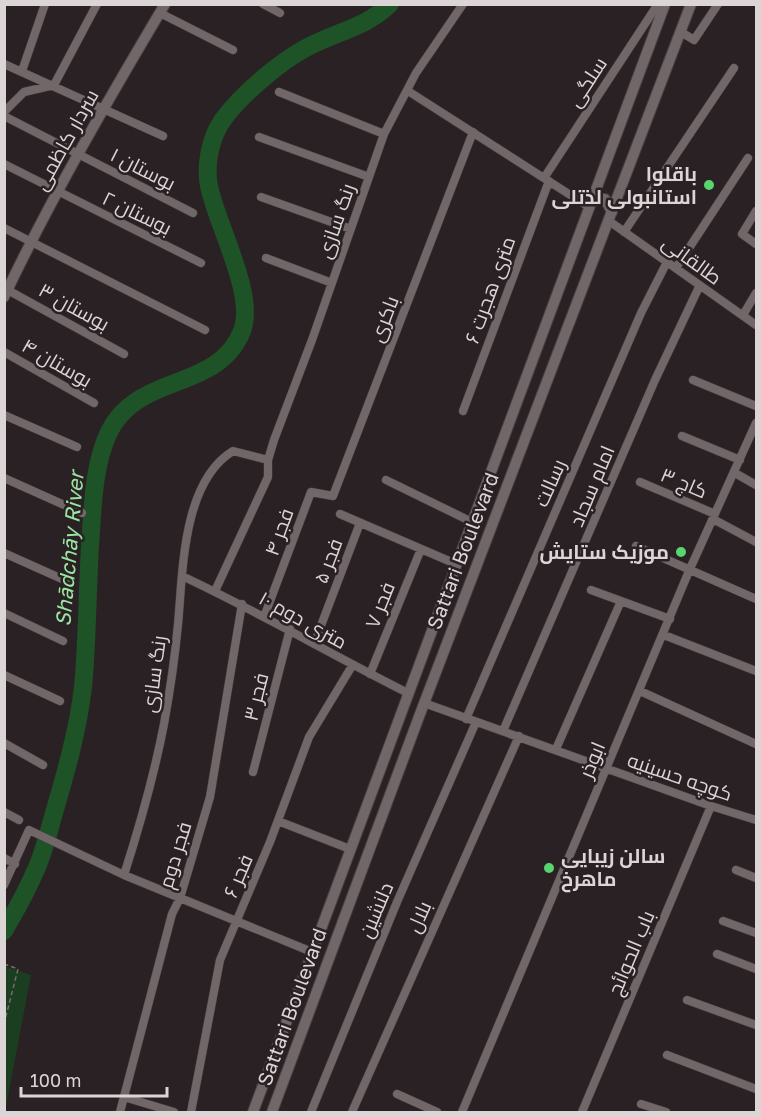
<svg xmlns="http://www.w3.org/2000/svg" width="761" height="1117" font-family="'Golos Text',Cairo,sans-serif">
<rect width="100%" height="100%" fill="#2a2124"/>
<!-- green -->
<path fill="#1b3e20" d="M4,966L31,975L5,1112H4Z"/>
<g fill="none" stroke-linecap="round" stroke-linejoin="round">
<!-- river -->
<path stroke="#1e5227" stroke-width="18" d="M4,931C14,913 25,895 33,876C43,857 48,834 54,813C66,772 78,730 83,687C88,635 87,583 91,531C93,499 95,461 109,432C138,372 218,392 242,331C256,294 217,226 209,186C205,165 210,139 222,121C241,94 286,56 316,43C341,31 369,25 390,4"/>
<!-- street casing -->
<g stroke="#474041" stroke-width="9">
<path id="street" d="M263,4L280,13
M160,13L233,50
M681,32L694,40L718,4
M4,64L163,136
M22,71L45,4
M408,91L589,207
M279,92L384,134
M4,112L24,92L54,85L97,4
M4,116L193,213
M259,137L369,177
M4,164L201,263
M544,178L658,4
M261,197L351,229
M756,211L742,234L756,244
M609,221L756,325
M4,228L205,330
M624,232L734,68
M266,258L332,283
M676,268L748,158
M4,288L124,354
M743,315L756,293
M4,352L94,403
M693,380L756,406
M463,411L549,181
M4,415L77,447
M682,436L740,460
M735,473L756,485
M4,478L82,513
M386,480L472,522
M640,482L715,514
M340,514L456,564
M713,519L756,542
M636,546L756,599
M4,553L71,583
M182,576C259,612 332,655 408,693
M591,590L670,619
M215,591L268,477V460L274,440L312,340L384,134L416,73L463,4
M4,613L63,641
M264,617L311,492L333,496L473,132
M664,635L756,671
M314,644L360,523
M370,674L421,549
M4,675L60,701
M640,691L756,744
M424,703L711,806L756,820
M466,719L641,313L667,262
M503,731L655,380L699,287
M4,743L43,765
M556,749L621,601
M253,772L290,629
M4,812L19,820
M278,821L350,849
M4,858L15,864
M736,870L756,878
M124,875C140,825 154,776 164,724C170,691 175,657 178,624C183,572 182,482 233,451L268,460
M4,885L29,830L124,875L312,952
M723,921L756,933
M717,954L756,969
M687,1000L756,1025
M667,1055L756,1089
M397,1094L437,1112
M124,1097L174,1112
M641,1104L666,1112
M120,1112L172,914L180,898L210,797L242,604
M191,1112L220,960L270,842L309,737L352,666
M311,1112L397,902L476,722
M352,1112L519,736
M462,1112L689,571L756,423
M582,1112L711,806"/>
</g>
<!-- secondary casing -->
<g stroke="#474041" stroke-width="12">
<path id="secondary" d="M590,204L598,199H605L612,212
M4,297C52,196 108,100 165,4
M253,1112L665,4
M272,1112L420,714L691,4"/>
</g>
<!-- path -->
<path stroke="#746c6e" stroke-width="1.5" stroke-dasharray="4.5 3" stroke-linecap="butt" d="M4,964L18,969L4,1024"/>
<!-- street -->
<use href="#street" stroke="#716668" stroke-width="8"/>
<!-- secondary -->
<use href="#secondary" stroke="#716668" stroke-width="10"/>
</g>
<!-- markers -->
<g fill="#59d56f" stroke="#2a2124" stroke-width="2">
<circle cx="709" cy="185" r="6"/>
<circle cx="681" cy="552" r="6"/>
<circle cx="549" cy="868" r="6"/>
</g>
<g text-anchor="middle" stroke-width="5" stroke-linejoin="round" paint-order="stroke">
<!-- street labels -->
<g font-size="20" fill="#dbd5d6" stroke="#2a2124">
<text transform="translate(587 82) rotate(-57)" y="7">سلگی</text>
<text transform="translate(66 140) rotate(-61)" y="7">سردار کاظمی</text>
<text transform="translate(143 169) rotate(27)" y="7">بوستان ۱</text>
<text transform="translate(137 213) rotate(26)" y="7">بوستان ۲</text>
<text transform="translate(336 221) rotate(-71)" y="7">رنگ سازی</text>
<text transform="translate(692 260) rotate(36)" y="7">طالقانی</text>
<text transform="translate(490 290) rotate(-70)" y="7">۶ متری هجرت</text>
<text transform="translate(74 307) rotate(29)" y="7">بوستان ۳</text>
<text transform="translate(384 319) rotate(-69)" y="7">باکری</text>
<text transform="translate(57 363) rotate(30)" y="7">بوستان ۴</text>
<text transform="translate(550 483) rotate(-66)" y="7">رسالت</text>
<text transform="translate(684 483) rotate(23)" y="7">کاج ۳</text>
<text transform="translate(592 486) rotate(-67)" y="7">امام سجاد</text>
<text transform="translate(279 532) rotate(-70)" y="7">فجر ۴</text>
<text transform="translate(463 551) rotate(-69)" y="7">Sattari Boulevard</text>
<text transform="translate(328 561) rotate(-69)" y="7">فجر ۵</text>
<text transform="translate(380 605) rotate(-68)" y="7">فجر ۷</text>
<text transform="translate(303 620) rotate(29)" y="7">۱۰ متری دوم</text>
<text transform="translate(154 674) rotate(-82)" y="7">رنگ سازی</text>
<text transform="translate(256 697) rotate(-76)" y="7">فجر ۳</text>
<text transform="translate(592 760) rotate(-67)" y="7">ابوذر</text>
<text transform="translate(680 777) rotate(19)" y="7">کوچه حسینیه</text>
<text transform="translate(175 855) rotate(-73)" y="7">فجر دوم</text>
<text transform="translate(238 876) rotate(-67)" y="7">فجر ۶</text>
<text transform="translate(376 910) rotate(-67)" y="7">دلنشین</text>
<text transform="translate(419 917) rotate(-66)" y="7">بلال</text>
<text transform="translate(631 953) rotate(-67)" y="7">باب الحوائج</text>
<text transform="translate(292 1007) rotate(-70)" y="7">Sattari Boulevard</text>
</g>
<!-- poi labels -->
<g font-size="20" font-weight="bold" fill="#dbd5d6" stroke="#2a2124" text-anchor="end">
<text x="697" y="181">باقلوا<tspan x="697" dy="23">استانبولی لذتلی</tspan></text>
<text x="669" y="559">موزیک ستایش</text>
<text x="561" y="863" text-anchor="start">سالن زیبایی<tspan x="561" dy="23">ماهرخ</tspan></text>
</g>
<!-- water labels -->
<g font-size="21" font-style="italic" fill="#9ae5a2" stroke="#2a2124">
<text transform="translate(70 549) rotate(-85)" y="7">Shādchāy River</text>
</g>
</g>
<!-- border -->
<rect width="761" height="1117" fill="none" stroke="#dbd5d6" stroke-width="12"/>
<!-- scale -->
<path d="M21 1087v9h146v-9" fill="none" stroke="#dbd5d6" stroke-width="3"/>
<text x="30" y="1087" font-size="18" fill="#dbd5d6" stroke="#2a2124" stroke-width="4.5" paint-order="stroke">100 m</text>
</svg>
